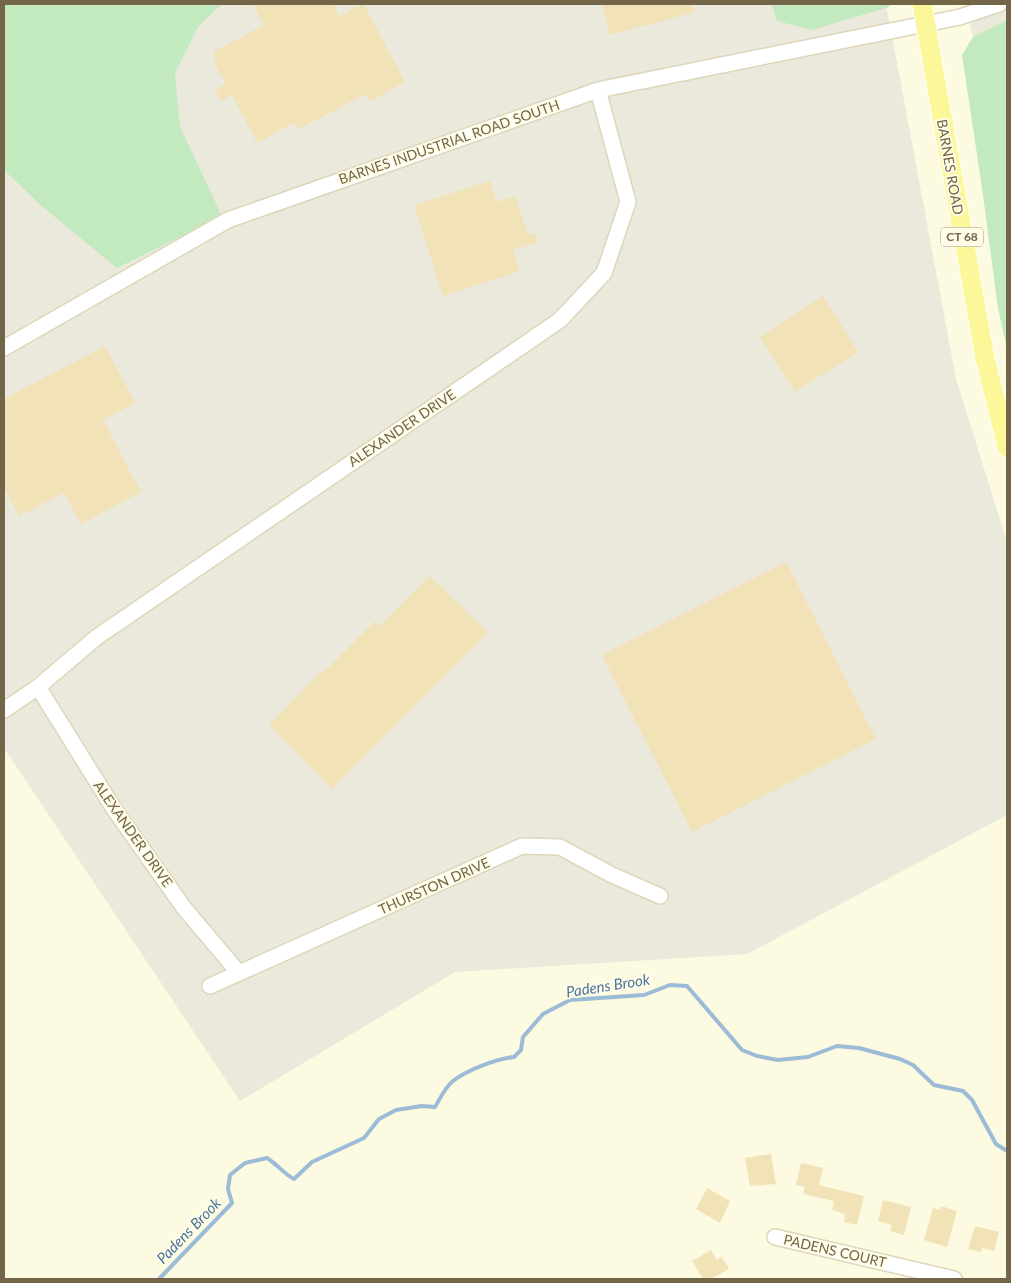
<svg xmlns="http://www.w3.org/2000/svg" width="1011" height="1283" font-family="Lato,sans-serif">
<rect width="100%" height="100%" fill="#fcfae1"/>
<!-- industrial -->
<path fill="#ebe8dc" d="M146,4H886L956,379L1007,542V815L747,954L455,972L240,1101L4,748V98Z
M966,4H1007V20L973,37Z"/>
<!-- green -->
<path fill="#c3eabf" d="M4,4H222L198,27L175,73L180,127L222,216L117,268L44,208L4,170Z
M772,4H891L889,7L812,30L777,21Z
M1007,20V349L998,308L982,188L962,55L973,37Z"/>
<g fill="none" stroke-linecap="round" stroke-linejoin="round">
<!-- stream -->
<path stroke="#9bbbd7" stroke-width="4" d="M159,1279L232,1203L228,1189L230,1175L245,1163L267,1158C278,1165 284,1174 294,1179L312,1162L364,1138L379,1119L396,1110L422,1106L435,1107C440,1099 445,1087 453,1081C467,1070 496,1059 514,1057L521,1050L523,1037L543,1014L570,1000L644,995L670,985L687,986L742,1050L757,1056L778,1060L808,1057L837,1046L859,1048L900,1059L913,1065L934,1085L963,1091L972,1100L996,1144L1007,1151"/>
</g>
<!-- building -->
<path fill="#f2e2b8" d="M253,4H333L339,16L364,4L405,82L370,101L366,94L298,129L294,123L257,143L232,95L221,101L215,90L226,84L213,61L217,59L213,52L264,25Z
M602,4H692L695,12L610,35Z
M490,181L497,202L515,196L528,235L535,233L538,242L513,250L520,271L443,296L414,205Z
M823,296L858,352L795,392L760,337Z
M105,346L135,403L103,420L141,492L81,524L64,493L19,516L4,487V399Z
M786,562L876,739L692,832L602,655Z
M430,576L488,633L332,789L269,725L321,672L325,671L375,621L380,626Z
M771,1154L776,1184L750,1186L745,1158Z
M801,1163L823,1168L819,1185L864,1196L857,1225L844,1222L845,1214L832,1210L834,1201L803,1194L805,1187L796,1185Z
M707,1188L730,1201L720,1223L696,1209Z
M883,1200L911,1207L904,1235L890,1231L892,1225L878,1221Z
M941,1206L957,1211L947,1247L924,1240L933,1208L940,1210Z
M975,1226L999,1232L994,1251L982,1248L981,1252L968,1249Z
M711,1250L717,1260L722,1257L729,1269L711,1279H703L692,1261Z"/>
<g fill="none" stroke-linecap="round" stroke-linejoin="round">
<!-- minor casing -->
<g stroke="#ddd7ba" stroke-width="18">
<path id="minor" d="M4,348L228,220L564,102L598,90L960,17L999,4
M38,687L114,809L184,908L239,973
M4,710L38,687L97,637L560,320L604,273L628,202L598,90
M210,986L522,846L560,847L612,875L660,896
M775,1237L954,1279"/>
</g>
<!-- major casing -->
<g stroke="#fff" stroke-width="21">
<path id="major" d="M922,4L985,358L1007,447"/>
</g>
<!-- minor -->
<use href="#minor" stroke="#fff" stroke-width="15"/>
<!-- major -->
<use href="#major" stroke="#fcf798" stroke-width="19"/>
</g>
<g text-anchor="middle" stroke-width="4" stroke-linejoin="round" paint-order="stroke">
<!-- shield labels -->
<rect fill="#fffde7" stroke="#9d9378" stroke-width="1" x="941" y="227.5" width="42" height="19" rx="4"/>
<g font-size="12" font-weight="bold" fill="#736548">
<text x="962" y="241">CT 68</text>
</g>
<!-- street labels -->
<g font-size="14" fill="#736548" stroke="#fffde7">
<text transform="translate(449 142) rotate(-19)" y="5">BARNES INDUSTRIAL ROAD SOUTH</text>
<text transform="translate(950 167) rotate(80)" y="5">BARNES ROAD</text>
<text transform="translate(402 428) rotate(-34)" y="5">ALEXANDER DRIVE</text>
<text transform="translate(133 834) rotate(55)" y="5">ALEXANDER DRIVE</text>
<text transform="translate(434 886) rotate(-24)" y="5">THURSTON DRIVE</text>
<text transform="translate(835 1251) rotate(13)" y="5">PADENS COURT</text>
</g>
<!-- water labels -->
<g font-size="15" font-style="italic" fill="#4a749c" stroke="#fffde7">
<text transform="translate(608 986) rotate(-9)" y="5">Padens Brook</text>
<text transform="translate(189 1231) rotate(-46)" y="5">Padens Brook</text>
</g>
</g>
<!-- border -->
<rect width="1011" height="1283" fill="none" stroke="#736548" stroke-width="10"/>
</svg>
